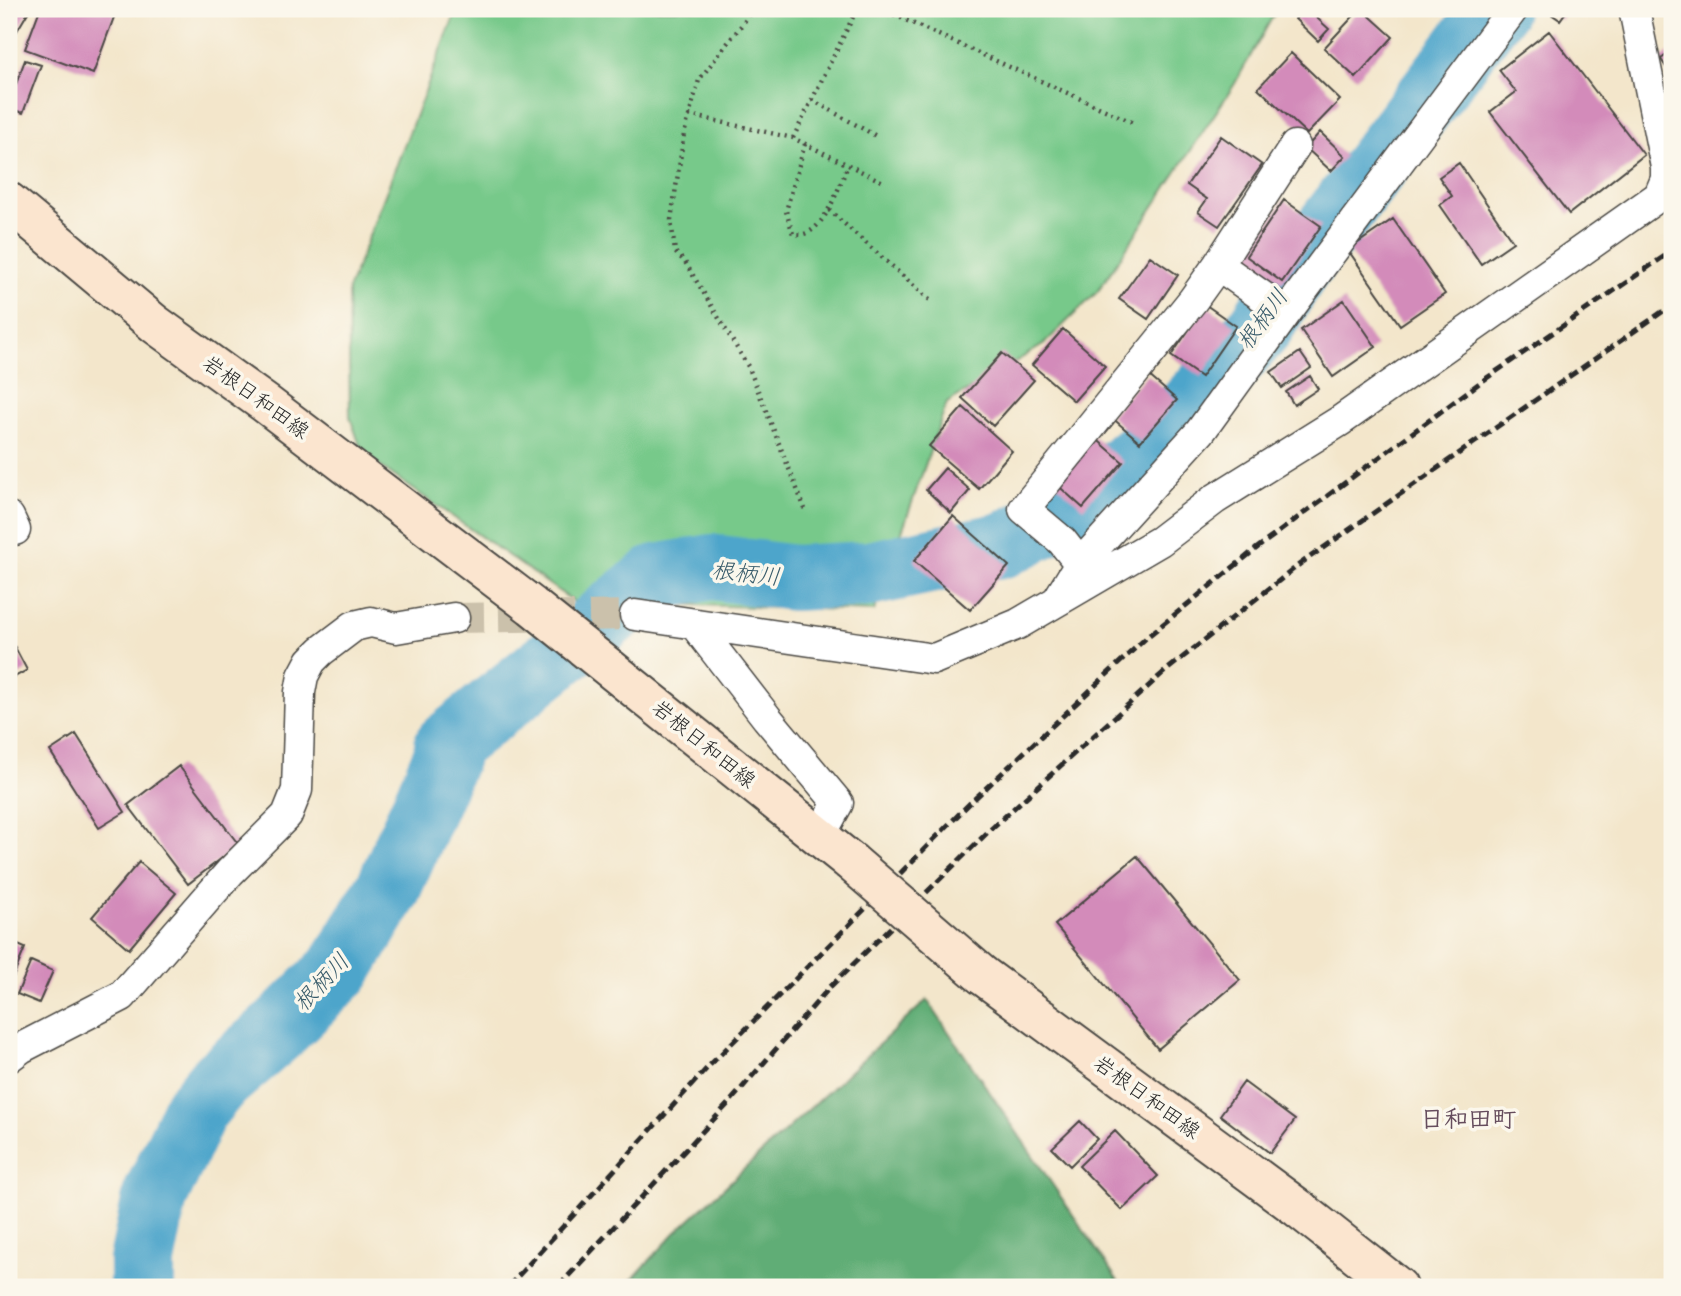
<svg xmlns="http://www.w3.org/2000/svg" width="1681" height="1296" font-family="Itim,'Klee One',sans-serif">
<rect width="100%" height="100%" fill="#fbf7ec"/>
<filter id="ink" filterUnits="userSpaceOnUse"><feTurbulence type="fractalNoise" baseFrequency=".0143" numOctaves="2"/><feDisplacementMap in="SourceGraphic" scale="14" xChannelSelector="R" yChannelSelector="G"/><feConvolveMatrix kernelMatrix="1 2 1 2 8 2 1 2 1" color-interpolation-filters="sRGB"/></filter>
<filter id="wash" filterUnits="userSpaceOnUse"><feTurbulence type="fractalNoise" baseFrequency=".00686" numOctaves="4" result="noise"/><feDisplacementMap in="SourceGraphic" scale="28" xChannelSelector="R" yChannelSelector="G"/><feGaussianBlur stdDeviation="1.57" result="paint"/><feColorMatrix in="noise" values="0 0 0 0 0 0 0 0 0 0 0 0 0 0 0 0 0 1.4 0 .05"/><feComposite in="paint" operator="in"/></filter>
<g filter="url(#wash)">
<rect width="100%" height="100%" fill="#f3e6cb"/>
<!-- green -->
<path fill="#77c98a" stroke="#517a5a" stroke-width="2" d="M457,9H1277L1234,85L1098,291L1043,345L947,403L874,611L573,601L363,454L350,417L348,290Z"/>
<!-- forest -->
<path fill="#61ad76" stroke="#466c50" stroke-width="2" d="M927,1000L1122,1287H625L675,1233Z"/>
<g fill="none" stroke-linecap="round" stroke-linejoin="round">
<!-- river -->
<path stroke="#4ea5cb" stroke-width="66" d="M142,1287V1261L155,1196L195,1110L217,1083L276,1032L340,969L388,889L446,756L447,745L657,577L712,567L794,578L869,574L1003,545L1060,516L1167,433L1260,328L1297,269L1495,9"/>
</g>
<g id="blocks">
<!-- building -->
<path fill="#d38bba" d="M9,9H30L11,41L9,40Z
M40,9H117L93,74L25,49Z
M1305,9H1307L1329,29L1318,41L1295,19Z
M1360,9H1362L1393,37L1356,78L1324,48Z
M1544,9H1568L1560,20Z
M1549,31L1644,155L1569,214L1490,112L1516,92L1499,70Z
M1672,51V77L1661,59Z
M1291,53L1340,100L1307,134L1258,88Z
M25,60L41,65L23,113L9,108V103Z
M1320,132L1345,156L1331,171L1306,148Z
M1221,136L1262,165L1219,226L1198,212L1207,199L1187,185Z
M1459,163L1513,242L1481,264L1440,205L1452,196L1439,177Z
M1284,200L1321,226L1282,282L1246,256Z
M1393,219L1445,294L1400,325L1348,250Z
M1150,256L1178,275L1148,319L1119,299Z
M1344,300L1376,347L1333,377L1301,330Z
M1206,305L1236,326L1201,377L1171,356Z
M1063,329L1105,366L1074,401L1032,365Z
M1300,352L1311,368L1282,388L1271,372Z
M1002,353L1034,380L993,426L962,398Z
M1147,374L1177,400L1140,442L1110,416Z
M1310,376L1318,389L1294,405L1286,392Z
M963,407L1012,451L979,489L929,446Z
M1093,436L1123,462L1083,508L1053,481Z
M945,468L970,490L951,513L926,490Z
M953,516L1009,566L970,610L914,561Z
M9,636L27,670L9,680Z
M76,734L125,812L99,828L50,751Z
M179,766L239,845L188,884L128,805Z
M1137,856L1240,980L1158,1049L1055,925Z
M139,862L176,893L129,949L92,917Z
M9,941L25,948L9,987Z
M31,961L53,971L39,1003L17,994Z
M1244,1082L1295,1120L1270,1153L1220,1115Z
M1080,1121L1097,1139L1070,1166L1052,1148Z
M1115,1131L1158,1176L1122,1210L1079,1166Z"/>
</g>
</g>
<g filter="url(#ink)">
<use href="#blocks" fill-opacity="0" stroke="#494743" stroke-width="2"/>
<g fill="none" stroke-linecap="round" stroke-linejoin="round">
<!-- street-tunnel -->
<path stroke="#cbc1ab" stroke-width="30" stroke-dasharray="30 15" stroke-linecap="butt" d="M454,618L635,615"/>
<!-- street casing -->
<g stroke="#494743" stroke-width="33">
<path id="street" d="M1218,265L1286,313
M9,517L15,530
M1080,564L1062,541L1024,509L1193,300L1218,265L1295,146
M1059,598L1080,564L1200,432L1286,313L1513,9
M635,615L934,659L1018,624L1160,541L1215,499L1340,421L1659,196L1666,179V167L1634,9
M695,625L767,718L838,803L820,836
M9,1057L21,1048L122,996L230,872L287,815L297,790L300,692L303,676L311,661L321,651L354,626L371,622L396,628L454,618"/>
</g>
<!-- secondary casing -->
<g stroke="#494743" stroke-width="42">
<path id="secondary" d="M9,202L155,324L266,404L532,606L850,861
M982,975L1298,1208L1398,1287"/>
</g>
<!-- path -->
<path stroke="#494743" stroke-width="4.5" stroke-dasharray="2 5" stroke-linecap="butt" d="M754,9L699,80L684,134L671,220L675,252L685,262L749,368L805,509
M881,9L1134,123
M812,100L876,136
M689,115L793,138L883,182
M793,138L857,9
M805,144L786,211L793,234C797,234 801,235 804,234C826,228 840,184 848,165
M829,210L932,302"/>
<!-- street -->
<use href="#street" stroke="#fff" stroke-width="30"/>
<!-- secondary -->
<use href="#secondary" stroke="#fbe5cf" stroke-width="38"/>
<!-- rail -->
<path stroke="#2b2b2b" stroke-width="5" stroke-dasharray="10 5" stroke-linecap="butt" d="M508,1287L709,1066L970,803L1147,637L1257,548L1478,384L1672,251
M558,1287L728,1104L830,987L992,828L1163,673L1300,564L1672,305"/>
<!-- secondary-bridge casing -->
<g stroke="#494743" stroke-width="42" stroke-linecap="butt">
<path id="secondary-bridge" d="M850,861L982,975"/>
</g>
<!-- secondary-bridge -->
<use href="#secondary-bridge" stroke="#fbe5cf" stroke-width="38"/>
</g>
</g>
<g text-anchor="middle" stroke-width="7" stroke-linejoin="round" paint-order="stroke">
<!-- street labels -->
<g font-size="21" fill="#2b2b2b" stroke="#fbf7ec">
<text transform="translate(256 397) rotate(36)" y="7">岩根日和田線</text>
<text transform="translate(704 744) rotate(39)" y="7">岩根日和田線</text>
<text transform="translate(1147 1097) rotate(36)" y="7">岩根日和田線</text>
</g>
<!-- water labels -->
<g font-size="23" font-style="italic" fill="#395c6b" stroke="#fbf7ec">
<text transform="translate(1262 319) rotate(-54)" y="8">根柄川</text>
<text transform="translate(746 573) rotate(6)" y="8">根柄川</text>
<text transform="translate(321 982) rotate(-47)" y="8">根柄川</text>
</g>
<!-- quarter labels -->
<g font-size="24" font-weight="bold" fill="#664d5d" stroke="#fbf7ec">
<text x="1468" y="1127">日和田町</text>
</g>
</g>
<!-- margin -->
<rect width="1681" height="1296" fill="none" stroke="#fbf7ec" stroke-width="35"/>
</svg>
